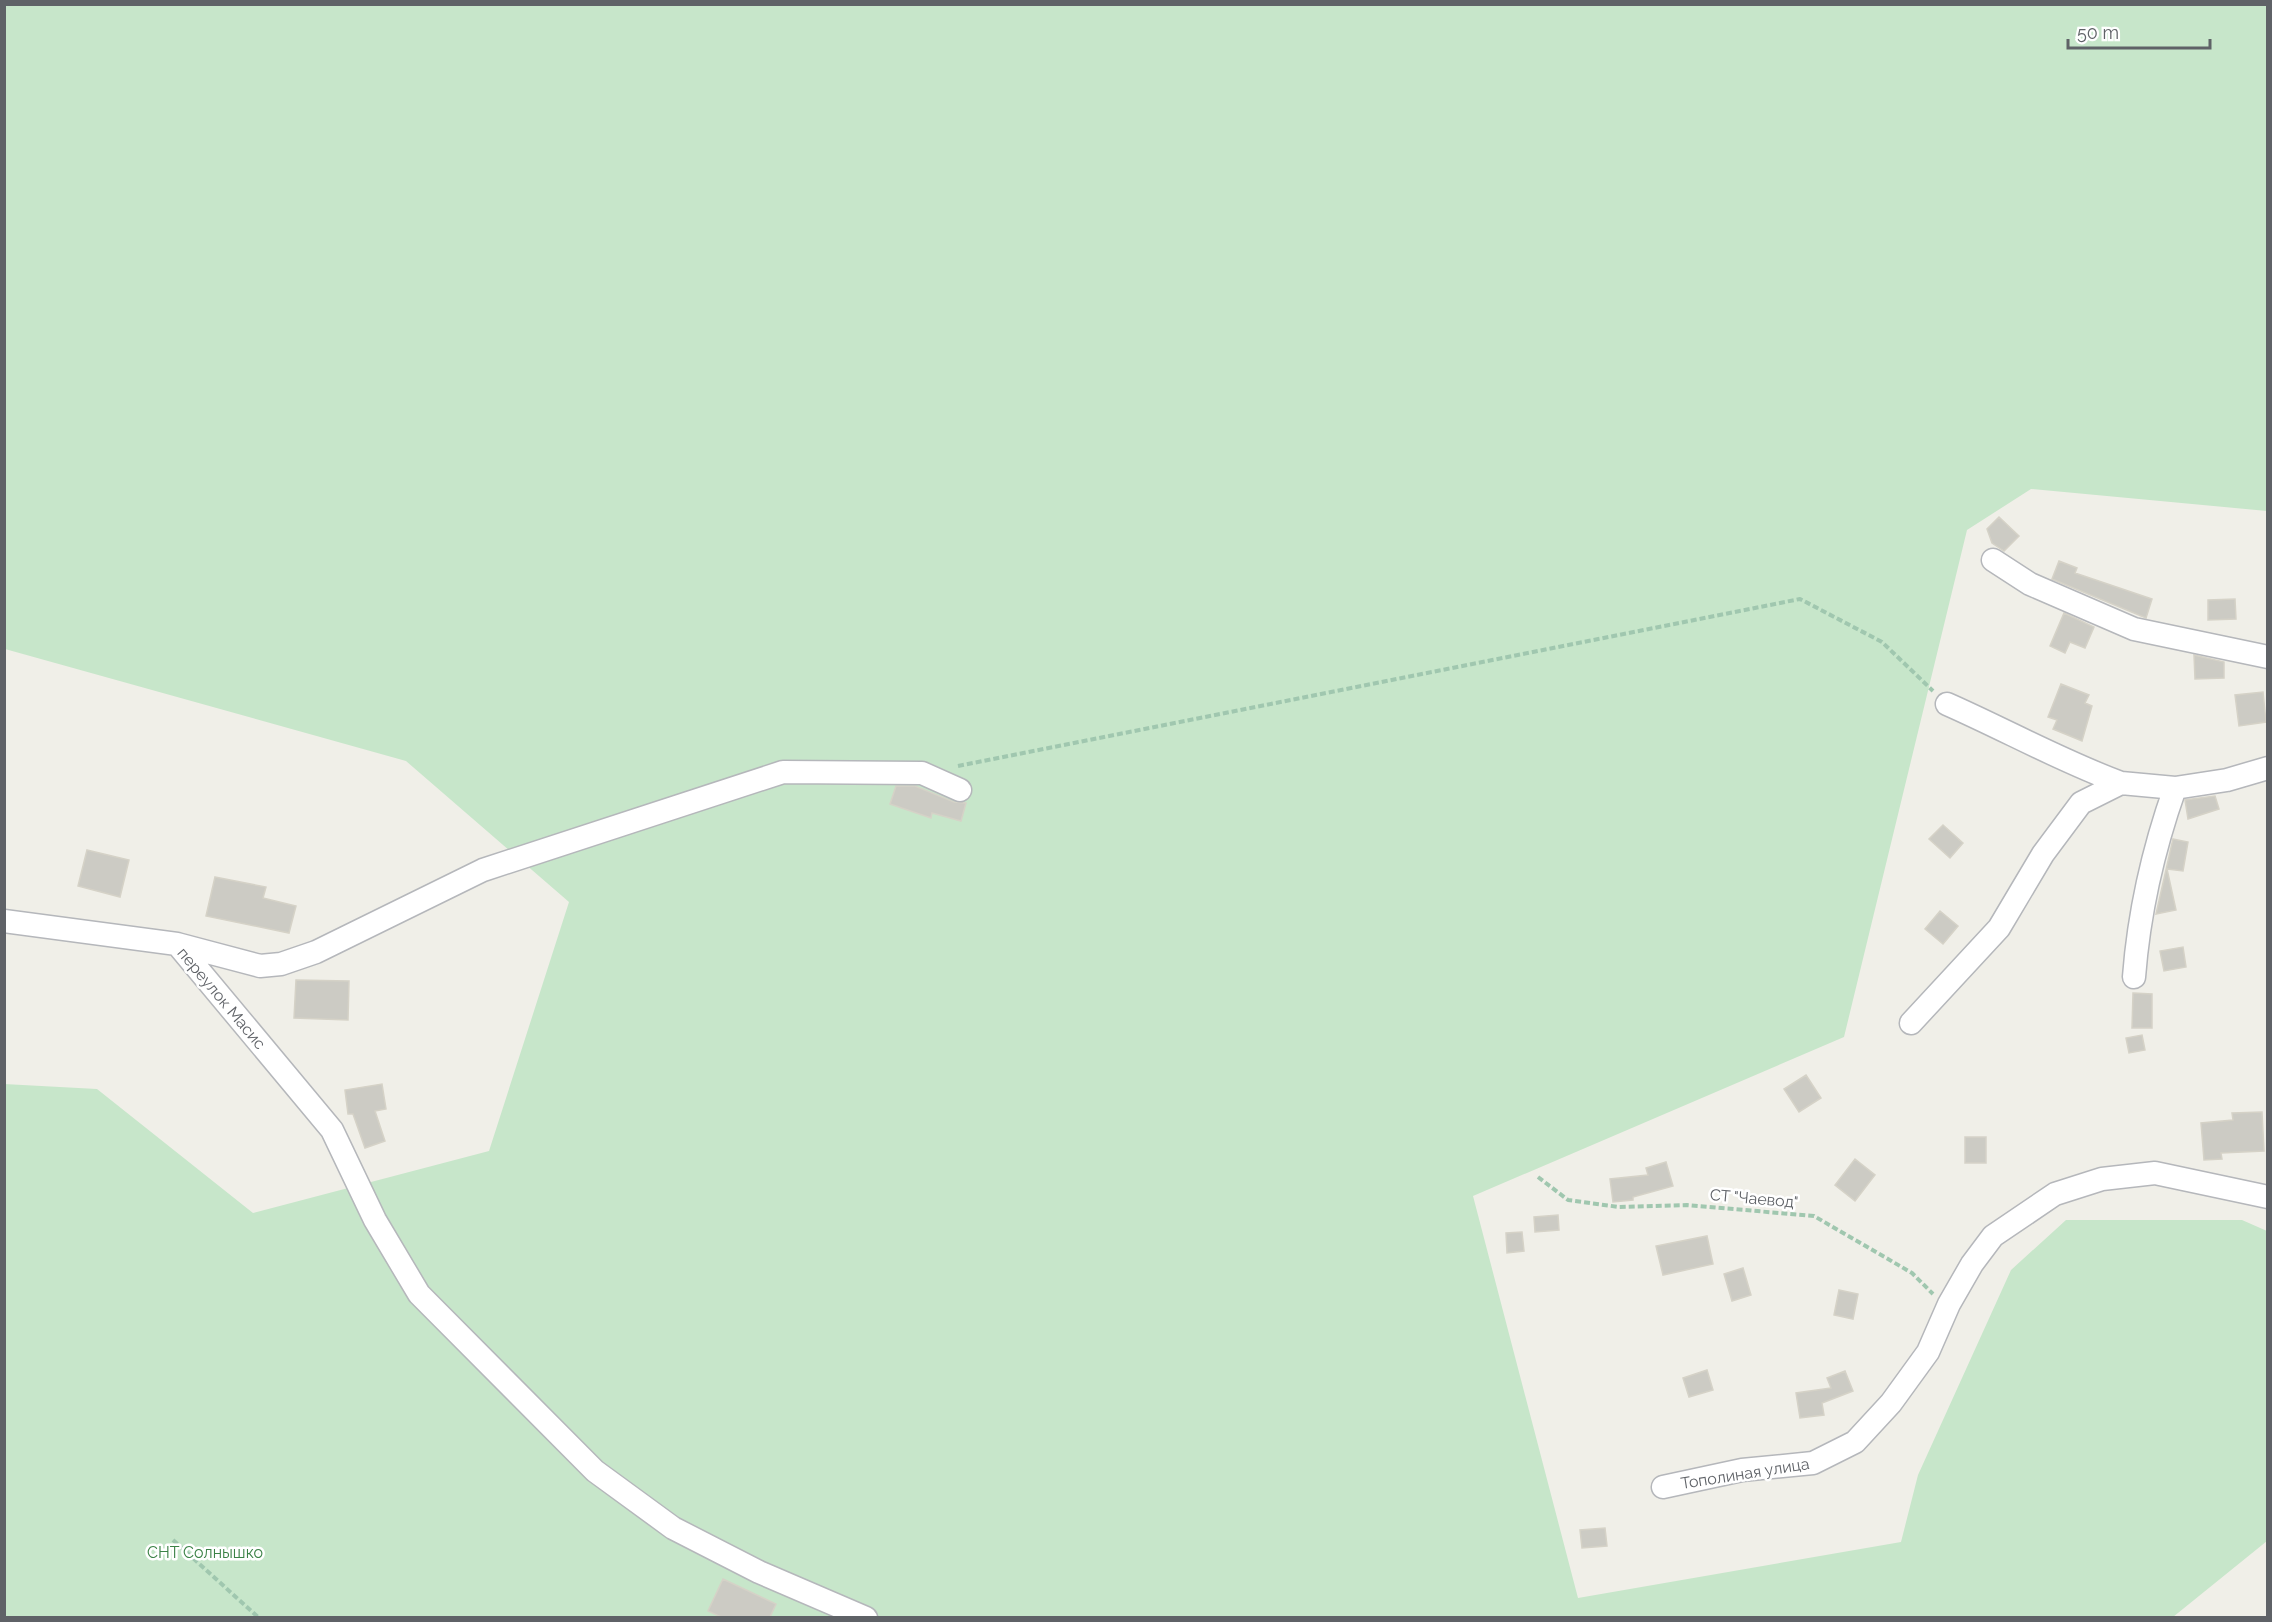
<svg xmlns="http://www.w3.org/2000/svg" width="2272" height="1622" font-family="Raleway,sans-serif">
<rect width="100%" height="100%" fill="#f0efe8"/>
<!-- green -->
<path fill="#c7e6ca" d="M5,5H2267V511L2031,489L1967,530L1844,1037L1473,1196L1578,1598L1901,1542L1918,1475L2011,1270L2066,1220H2242L2267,1231V1541L2173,1617H5L4,1084L97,1089L253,1213L489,1151L569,902L406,761L5,649Z"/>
<!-- building -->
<path fill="#cccbc4" stroke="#d5d2c7" stroke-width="1.5" d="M1999,517L2019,536L2004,551L1992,543L1987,529Z
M2059,561L2077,568L2075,573L2152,599L2146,618L2052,579Z
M2235,599L2236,619L2208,620V600Z
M2064,613L2094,627L2085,648L2070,642L2065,653L2050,646Z
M2194,655L2224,662V678L2195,679Z
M2061,684L2089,695L2085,703L2092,706L2082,741L2053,729L2057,720L2048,717Z
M2263,692L2266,722L2239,726L2235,695Z
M896,786H915L954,802L966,803L961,821L932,813L931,818L890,804Z
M2215,796L2219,809L2188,819L2185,800Z
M1943,825L1963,843L1950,858L1929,839Z
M2173,839L2188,842L2183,871L2167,869L2176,910L2156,914Z
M87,850L129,860L120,897L78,886Z
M215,877L266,887L263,898L296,906L289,933L206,916Z
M1940,911L1958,926L1943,944L1925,929Z
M2183,947L2186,967L2164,971L2160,951Z
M296,980L349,981L348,1020L294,1018Z
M2133,993L2152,994V1028H2132Z
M2142,1035L2145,1050L2129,1053L2126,1038Z
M1806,1075L1821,1098L1799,1112L1784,1089Z
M382,1084L386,1109L375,1111L385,1141L365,1148L353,1114H348L345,1090Z
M2262,1112L2264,1151L2221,1153L2222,1159L2204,1160L2201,1123L2233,1120L2232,1113Z
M1965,1137H1986V1163H1965Z
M1855,1159L1875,1175L1855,1201L1835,1185Z
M1666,1162L1673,1186L1633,1197V1200L1613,1202L1610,1179L1648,1175L1646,1168Z
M1558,1215L1559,1230L1535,1232L1534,1217Z
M1522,1232L1524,1251L1507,1253L1506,1233Z
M1707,1236L1713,1264L1663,1275L1656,1246Z
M1743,1268L1751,1295L1732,1301L1724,1274Z
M1839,1290L1858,1294L1853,1319L1834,1315Z
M1707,1370L1713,1390L1689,1397L1683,1378Z
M1845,1371L1853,1391L1822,1403L1824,1415L1800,1418L1796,1393L1831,1388L1827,1378Z
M1605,1528L1607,1546L1582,1548L1580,1530Z
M723,1579L776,1604L770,1617H721L708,1611Z"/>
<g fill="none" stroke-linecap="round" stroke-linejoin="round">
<!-- minor casing -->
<g stroke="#b5b7bb" stroke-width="25">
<path id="minor" d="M1993,560L2030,584L2134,629L2268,657
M1947,704C2006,730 2061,761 2121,783
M2175,788L2227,780L2268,768
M4,921L177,944L332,1130L375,1220L419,1294L595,1471L673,1528L759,1572L866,1618
M177,944L260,966L281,964L316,952L483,870L783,772L922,773L960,790
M1911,1023L1999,928L2043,854L2081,803L2121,783L2175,788C2153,850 2139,912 2134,977
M1663,1487L1742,1470L1813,1463L1855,1442L1891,1403L1928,1352L1949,1304L1972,1264L1993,1236L2055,1194L2102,1179L2155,1173L2268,1197"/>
</g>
<!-- path -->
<path stroke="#a0c7af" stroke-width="4" stroke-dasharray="6 3" stroke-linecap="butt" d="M958,766L1800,599L1882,642L1933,691
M1538,1177L1568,1200L1619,1207L1687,1205L1814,1216L1912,1273L1933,1294
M173,1540L259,1618"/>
<!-- minor -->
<use href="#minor" stroke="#fff" stroke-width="22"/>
</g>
<g text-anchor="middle" stroke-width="5" stroke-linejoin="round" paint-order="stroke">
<!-- street labels -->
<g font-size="16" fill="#5f6267" stroke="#fff">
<text transform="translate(222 998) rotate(50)" y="6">переулок Масис</text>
<text transform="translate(1754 1198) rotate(5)" y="6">СТ "Чаевод"</text>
<text transform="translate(1745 1473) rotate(-9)" y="6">Тополиная улица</text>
</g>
<!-- park labels -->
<g font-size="16" fill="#3b8246" stroke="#fff">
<text x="205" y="1558">СНТ Солнышко</text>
</g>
</g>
<!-- border -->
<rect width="2272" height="1622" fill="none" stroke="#5f6267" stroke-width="12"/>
<!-- scale -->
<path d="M2068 39v9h142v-9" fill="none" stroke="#5f6267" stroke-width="3"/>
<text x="2077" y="39" font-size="18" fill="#5f6267" stroke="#ffffff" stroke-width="4.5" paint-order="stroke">50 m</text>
</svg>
